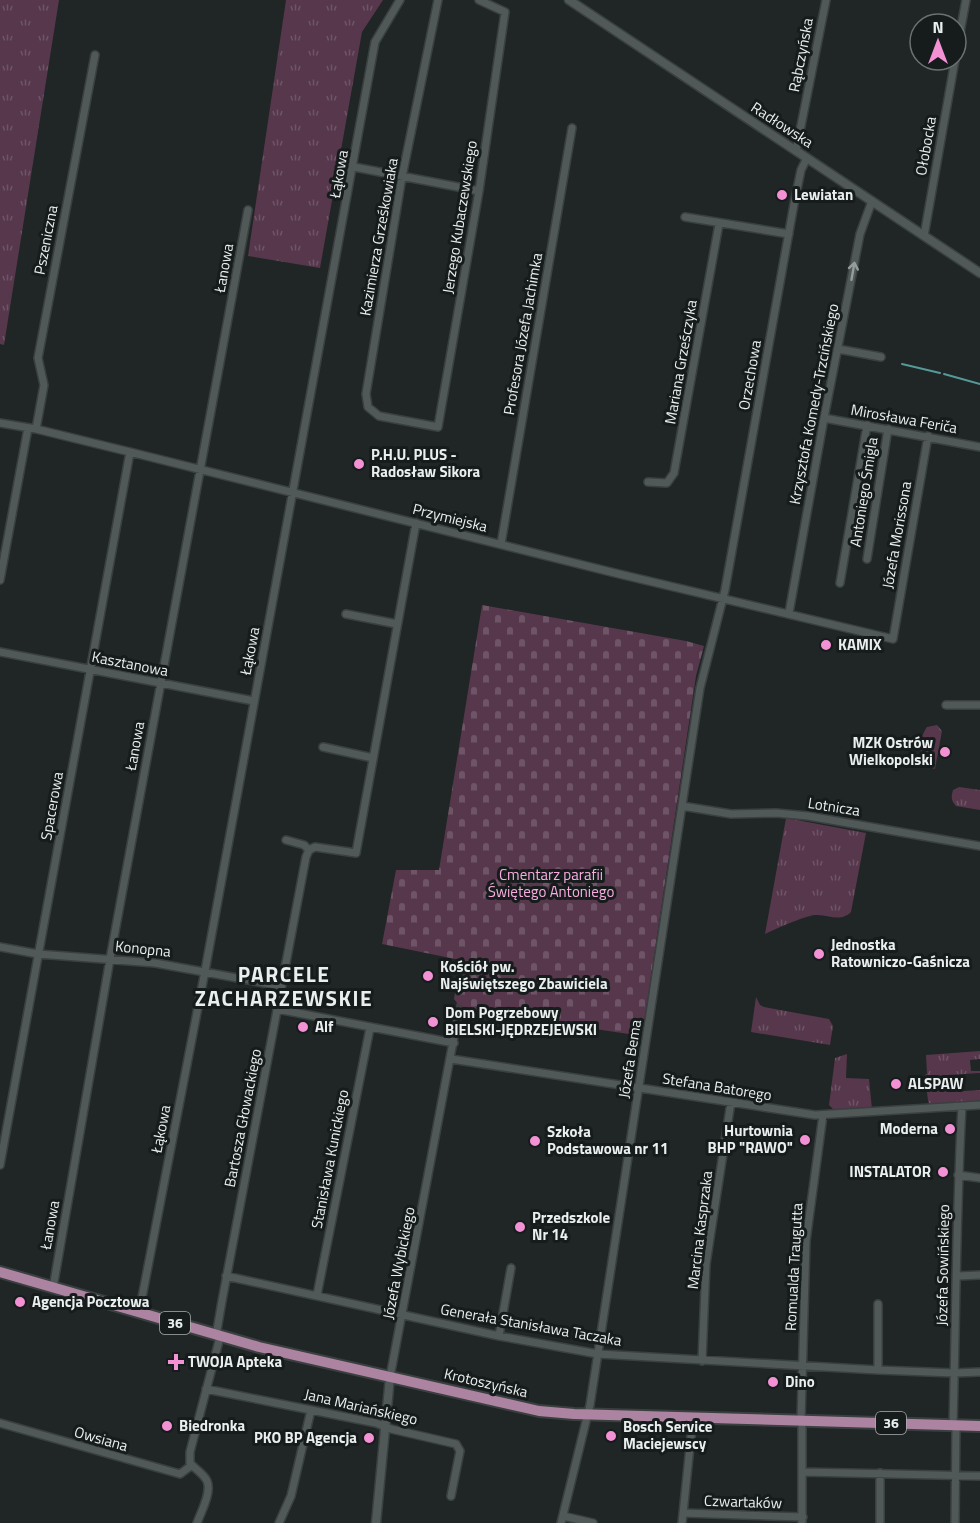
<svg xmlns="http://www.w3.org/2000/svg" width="980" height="1523" font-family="'Titillium Web',sans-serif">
<defs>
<pattern id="grass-tufts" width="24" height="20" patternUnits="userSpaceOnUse" patternTransform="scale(1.5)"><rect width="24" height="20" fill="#56374c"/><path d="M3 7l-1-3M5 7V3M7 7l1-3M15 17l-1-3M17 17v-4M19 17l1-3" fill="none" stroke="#6e5466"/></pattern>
<pattern id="cemetery-stones" width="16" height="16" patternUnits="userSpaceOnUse" patternTransform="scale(1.5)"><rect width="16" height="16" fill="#56374c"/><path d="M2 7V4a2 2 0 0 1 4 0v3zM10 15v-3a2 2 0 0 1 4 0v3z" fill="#6e5466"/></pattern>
</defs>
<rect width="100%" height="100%" fill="#202525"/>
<!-- grass -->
<path fill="url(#grass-tufts)" d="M0,0H59L4,345L0,344Z
M286,0H383L362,32L320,268L248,256Z
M937,725L942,731L935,769C916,766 918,739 927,727Z
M959,787L980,790V810L956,806C951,801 951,797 953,790Z
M786,818L866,833L851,912C840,923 828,914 815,915C804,916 776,929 765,934Z
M756,997L760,1005L764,1007L829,1019L833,1026L830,1045L751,1032Z
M980,1051V1059L970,1060L971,1071H980V1073L948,1075L949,1092L980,1090V1102L930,1105L928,1101L925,1075L927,1074L926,1055Z
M847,1054L846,1078L869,1079L872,1109L835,1111L829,1105L835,1058Z"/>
<!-- cemetery -->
<path fill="url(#cemetery-stones)" d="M482,605L686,641L704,646L696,676L642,1036L455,1008L457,1003L454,999L460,960L382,944L396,870H439Z"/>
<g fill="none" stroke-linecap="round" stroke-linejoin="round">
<!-- stream -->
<path stroke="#599" stroke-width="2" d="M902,364L940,373
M944,374L980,384"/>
<!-- minor casing -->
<g stroke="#3a3f3f" stroke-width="10">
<path id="minor" d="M438,0L402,177L366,394L368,407L379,416L438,427L479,191L505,12L479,0
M956,54L966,0
M796,151L826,0
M354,167L479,191
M685,217L789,234
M924,236L955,60
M838,349L881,357
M824,418L980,447
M0,423L36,429L130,452L619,574L893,639L928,436
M36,429L44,385L38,358L95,55
M648,482L667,483L674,473L719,224
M501,544L572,128
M867,559L888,429
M0,580L28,428
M840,583L867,425
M789,613L824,418L860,234L872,201
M346,614L397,624
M0,652L254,701
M946,705H980
M323,747L373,758
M682,806L731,814L776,813L808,816L980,846
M286,840L304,845L309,850
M0,947L38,954L155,963L281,986
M277,1009L454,1043
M451,1059L815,1115L980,1105
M0,1165L130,452
M958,1175L980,1178
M226,1276L499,1336L598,1354L878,1370L954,1373L980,1372
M958,1276L980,1275
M53,1288L110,959L248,210
M317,1295L370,1028
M878,1304V1370
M139,1313L205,971L375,42L400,0
M499,1336L511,1268
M702,1361L706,1264L731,1102
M390,1377L459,1010
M206,1389L376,1423L391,1429L456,1444L460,1451L451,1496
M801,1420L806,1241L823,1115
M802,1420V1523
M0,1423L180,1474L192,1465
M953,1425C956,1319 956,1212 962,1106
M803,1472L980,1476
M683,1513L803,1517
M563,1516L593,1523
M197,1523C201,1512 212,1492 207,1481C204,1474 195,1469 190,1463V1452L219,1341L217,1330L222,1301L306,857L309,850L315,847L356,853L416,523
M279,1523L291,1496L311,1410
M561,1523L590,1405L700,688L725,590L794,204L801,170L807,158
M682,1523L693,1418
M880,1523V1473
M955,1523L956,1425"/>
</g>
<!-- tertiary casing -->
<g stroke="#3a3f3f" stroke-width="11">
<path id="tertiary" d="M569,0L980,273
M376,1523L390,1377"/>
</g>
<!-- primary casing -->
<g stroke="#3a3f3f" stroke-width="14">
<path id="primary" d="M0,1272L259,1347L539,1411L574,1414L980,1426"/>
</g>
<!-- minor -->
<use href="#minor" stroke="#515858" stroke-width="7"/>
<!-- tertiary -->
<use href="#tertiary" stroke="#515858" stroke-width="8"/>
<!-- primary -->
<use href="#primary" stroke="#ac83a1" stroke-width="10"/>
</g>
<!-- one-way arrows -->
<defs><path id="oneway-shaft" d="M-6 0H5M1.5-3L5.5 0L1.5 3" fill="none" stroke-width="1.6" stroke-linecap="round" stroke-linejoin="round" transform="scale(1.5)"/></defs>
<use stroke="#969c9c" href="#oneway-shaft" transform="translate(853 271) rotate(-80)"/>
<!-- markers -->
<g fill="#f391d5" stroke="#161c1c" stroke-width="2">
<circle cx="782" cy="195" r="6"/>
<circle cx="359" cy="464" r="6"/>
<circle cx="826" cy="645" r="6"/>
<circle cx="945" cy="752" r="6"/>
<circle cx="819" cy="954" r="6"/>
<circle cx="428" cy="976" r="6"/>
<circle cx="433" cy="1022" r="6"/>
<circle cx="303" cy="1027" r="6"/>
<circle cx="896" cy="1084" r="6"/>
<circle cx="950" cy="1129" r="6"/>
<circle cx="805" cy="1140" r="6"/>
<circle cx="535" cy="1141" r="6"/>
<circle cx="943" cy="1172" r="6"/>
<circle cx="520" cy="1227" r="6"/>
<circle cx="20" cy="1302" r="6"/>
<path d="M173 1353h6v6h6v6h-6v6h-6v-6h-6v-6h6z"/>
<circle cx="773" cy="1382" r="6"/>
<circle cx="167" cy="1426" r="6"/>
<circle cx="611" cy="1436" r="6"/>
<circle cx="369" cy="1438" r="6"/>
</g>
<g text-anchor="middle" stroke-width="6" stroke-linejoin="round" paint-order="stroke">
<!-- shield labels -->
<g fill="#161c1c" stroke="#aaafaf" stroke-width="1.5">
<rect x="160" y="1312" width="30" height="22" rx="4.5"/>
<rect x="876" y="1412" width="30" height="22" rx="4.5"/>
</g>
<g font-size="14" font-weight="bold" fill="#eaeeee">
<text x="175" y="1328">36</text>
<text x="891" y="1428">36</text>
</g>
<!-- street labels -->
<g font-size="15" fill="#eaeeee" stroke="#161c1c">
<text transform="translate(801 55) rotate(-79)" y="5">Rąbczyńska</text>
<text transform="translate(782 125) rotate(33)" y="5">Radłowska</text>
<text transform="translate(926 146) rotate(-80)" y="5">Ołobocka</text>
<text transform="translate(339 174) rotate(-80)" y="5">Łąkowa</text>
<text transform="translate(460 217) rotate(-81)" y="5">Jerzego Kubaczewskiego</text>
<text transform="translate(379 237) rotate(-80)" y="5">Kazimierza Grześkowiaka</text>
<text transform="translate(46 240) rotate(-79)" y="5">Pszeniczna</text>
<text transform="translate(224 268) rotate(-80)" y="5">Łanowa</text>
<text transform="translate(523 334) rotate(-80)" y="5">Profesora Józefa Jachimka</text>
<text transform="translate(681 362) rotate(-80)" y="5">Mariana Grześczyka</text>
<text transform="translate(750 375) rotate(-80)" y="5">Orzechowa</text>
<text transform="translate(814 404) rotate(-79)" y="5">Krzysztofa Komedy-Trzcińskiego</text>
<text transform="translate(904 419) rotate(10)" y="5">Mirosława Feriča</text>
<text transform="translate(864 492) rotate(-81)" y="5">Antoniego Śmigla</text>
<text transform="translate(450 518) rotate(14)" y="5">Przymiejska</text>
<text transform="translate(897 535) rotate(-80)" y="5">Józefa Morissona</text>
<text transform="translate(250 651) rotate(-79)" y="5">Łąkowa</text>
<text transform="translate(130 664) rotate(11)" y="5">Kasztanowa</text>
<text transform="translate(135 746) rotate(-80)" y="5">Łanowa</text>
<text transform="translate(52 806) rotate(-80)" y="5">Spacerowa</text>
<text transform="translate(834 807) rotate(9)" y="5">Lotnicza</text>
<text transform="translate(143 949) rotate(6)" y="5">Konopna</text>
<text transform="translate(630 1059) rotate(-81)" y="5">Józefa Bema</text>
<text transform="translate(717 1087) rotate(9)" y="5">Stefana Batorego</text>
<text transform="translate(243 1118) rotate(-79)" y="5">Bartosza Głowackiego</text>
<text transform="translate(161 1129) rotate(-79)" y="5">Łąkowa</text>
<text transform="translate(330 1159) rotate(-79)" y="5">Stanisława Kunickiego</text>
<text transform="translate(50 1225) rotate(-80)" y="5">Łanowa</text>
<text transform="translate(700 1230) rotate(-83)" y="5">Marcina Kasprzaka</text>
<text transform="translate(399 1263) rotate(-79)" y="5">Józefa Wybickiego</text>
<text transform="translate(943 1265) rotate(-89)" y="5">Józefa Sowińskiego</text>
<text transform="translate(794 1267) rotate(-87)" y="5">Romualda Traugutta</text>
<text transform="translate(531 1325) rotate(10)" y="5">Generała Stanisława Taczaka</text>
<text transform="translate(486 1383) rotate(13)" y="5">Krotoszyńska</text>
<text transform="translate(361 1407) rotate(13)" y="5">Jana Mariańskiego</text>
<text transform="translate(101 1439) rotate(16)" y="5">Owsiana</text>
<text transform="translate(743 1502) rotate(2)" y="5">Czwartaków</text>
</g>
<!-- poi labels -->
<g font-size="15" font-weight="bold" fill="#eaeeee" stroke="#161c1c" text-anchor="start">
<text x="794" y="200">Lewiatan</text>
<text x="371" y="460">P.H.U. PLUS -<tspan x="371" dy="17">Radosław Sikora</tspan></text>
<text x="838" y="650">KAMIX</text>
<text x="933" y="748" text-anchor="end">MZK Ostrów<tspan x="933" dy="17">Wielkopolski</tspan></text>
<text x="831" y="950">Jednostka<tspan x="831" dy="17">Ratowniczo-Gaśnicza</tspan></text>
<text x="440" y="972">Kościół pw.<tspan x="440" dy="17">Najświętszego Zbawiciela</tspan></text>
<text x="445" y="1018">Dom Pogrzebowy<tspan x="445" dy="17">BIELSKI-JĘDRZEJEWSKI</tspan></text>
<text x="315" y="1032">Alf</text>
<text x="908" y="1089">ALSPAW</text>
<text x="938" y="1134" text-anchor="end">Moderna</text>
<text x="793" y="1136" text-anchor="end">Hurtownia<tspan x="793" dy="17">BHP "RAWO"</tspan></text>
<text x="547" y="1137">Szkoła<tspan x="547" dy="17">Podstawowa nr 11</tspan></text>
<text x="931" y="1177" text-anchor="end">INSTALATOR</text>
<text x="532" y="1223">Przedszkole<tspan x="532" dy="17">Nr 14</tspan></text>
<text x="32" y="1307">Agencja Pocztowa</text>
<text x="188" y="1367">TWOJA Apteka</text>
<text x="785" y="1387">Dino</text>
<text x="179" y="1431">Biedronka</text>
<text x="623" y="1432">Bosch Service<tspan x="623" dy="17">Maciejewscy</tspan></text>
<text x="357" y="1443" text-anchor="end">PKO BP Agencja</text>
</g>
<!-- park labels -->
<g font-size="15" fill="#f9ace0" stroke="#161c1c">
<text x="551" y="880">Cmentarz parafii<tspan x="551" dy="17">Świętego Antoniego</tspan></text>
</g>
<!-- district labels -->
<g font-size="21" font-weight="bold" letter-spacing="1.5" fill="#eaeeee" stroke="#161c1c">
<text x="284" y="982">PARCELE<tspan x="284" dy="24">ZACHARZEWSKIE</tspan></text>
</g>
</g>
<!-- north arrow -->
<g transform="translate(938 42)"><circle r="28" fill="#161c1c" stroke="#6b7070" stroke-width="1.5"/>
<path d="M0-4.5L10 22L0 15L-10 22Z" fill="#f391d5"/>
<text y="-9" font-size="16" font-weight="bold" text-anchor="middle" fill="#eaeeee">N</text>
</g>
</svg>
